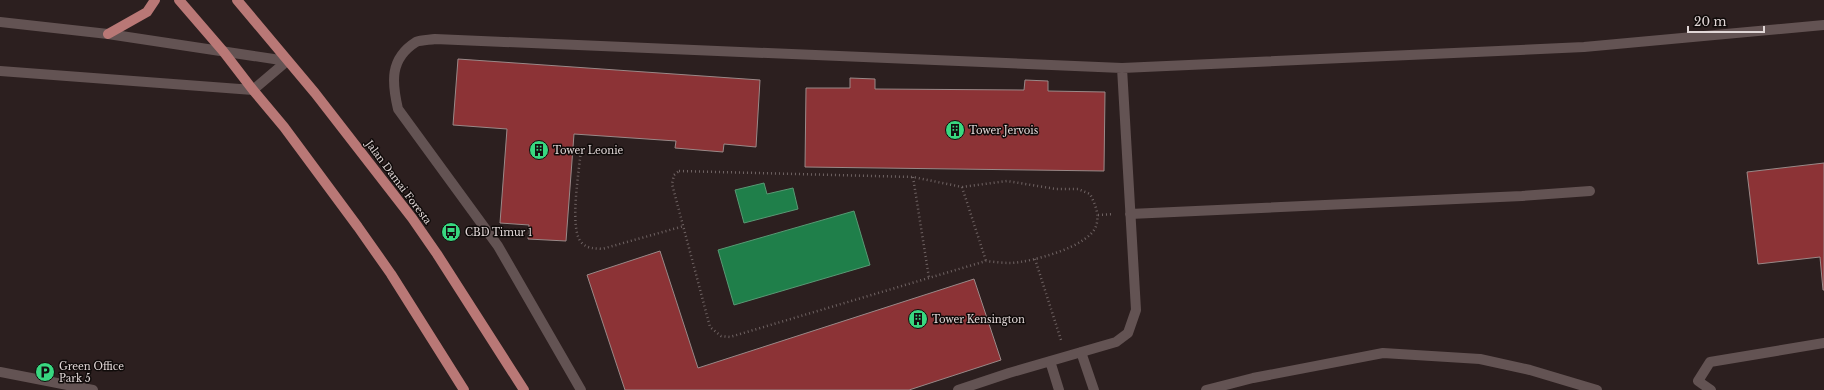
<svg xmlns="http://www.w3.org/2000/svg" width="1824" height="390" font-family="'Libre Baskerville',serif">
<rect width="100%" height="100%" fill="#2c1f1f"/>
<!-- water -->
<path fill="#1f7f4a" stroke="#599974" d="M764,183L767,194L793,188L798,209L744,223L735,190Z
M854,211L870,265L734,305L718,250Z"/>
<!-- building -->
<path fill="#8c3336" stroke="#9a8988" d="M458,59L760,80L756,147L724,144L723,152L675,148L676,141L574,134L566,241L528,239L529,225L500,223L507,129L453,125Z
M850,78L875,79V89L1024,90L1025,80L1048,81V91L1105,92L1104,171L805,167L806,88H850Z
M1824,163V290H1823L1820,257L1758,264L1747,172Z
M660,251L698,368L974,279L1001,360L909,390H625L587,275Z"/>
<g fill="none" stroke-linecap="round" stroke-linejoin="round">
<!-- path -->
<path stroke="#6f6363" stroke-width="2.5" stroke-dasharray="1 3" stroke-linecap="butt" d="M581,148C580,168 568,230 582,243C588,249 594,248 602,249L684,226
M679,171L913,177L962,187L1007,181L1056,189H1078L1090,194C1095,204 1100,215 1096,226C1089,247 1031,262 1011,263C1003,263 994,262 986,261L730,337L721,336L710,327L672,184L674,175Z
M913,177L929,278
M962,187L986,261
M1098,215L1113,214
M1035,259L1061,340"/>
<!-- minor -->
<path stroke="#635353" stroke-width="10" d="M0,22L108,34L287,61
M1122,68L1584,47L1824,25
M0,71L253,90L287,61
M1130,214L1522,196L1590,191
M1081,352L1094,390
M1050,361L1059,390
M0,372L93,390
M581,390L498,246L398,109C392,83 389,59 416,42C421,40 429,40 435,39L1122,68L1136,310L1128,333L1116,342L1009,373L958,390
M1206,390L1253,378L1383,353L1480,359L1530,370L1597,390
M1711,390L1698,381L1710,362L1824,343"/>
<!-- major -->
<path stroke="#b97876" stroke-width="10" d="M179,0L223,51L253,90L284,127L358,227L391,274L464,390
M237,0L315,93L412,218L437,254L524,390
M108,34L147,12L155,0"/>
</g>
<!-- icons -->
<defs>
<g id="building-disc" transform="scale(1)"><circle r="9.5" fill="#38d880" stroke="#100b0a"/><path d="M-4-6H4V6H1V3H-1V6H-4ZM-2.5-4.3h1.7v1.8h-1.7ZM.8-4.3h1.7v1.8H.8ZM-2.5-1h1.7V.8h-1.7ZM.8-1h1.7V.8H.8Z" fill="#111"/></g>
<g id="bus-disc" transform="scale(1)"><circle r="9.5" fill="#38d880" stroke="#100b0a"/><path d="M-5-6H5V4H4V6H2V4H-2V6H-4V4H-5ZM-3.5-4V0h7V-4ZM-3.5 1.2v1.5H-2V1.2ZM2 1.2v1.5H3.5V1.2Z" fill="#111"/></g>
<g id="parking-disc" transform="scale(1)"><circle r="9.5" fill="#38d880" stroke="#100b0a"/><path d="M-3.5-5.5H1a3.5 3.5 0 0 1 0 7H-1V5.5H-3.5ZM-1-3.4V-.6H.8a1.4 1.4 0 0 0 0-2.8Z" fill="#111"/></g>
</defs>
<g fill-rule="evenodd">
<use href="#building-disc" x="955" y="130"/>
<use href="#building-disc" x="539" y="150"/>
<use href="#bus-disc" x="451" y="232"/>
<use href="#building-disc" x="918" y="319"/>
<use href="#parking-disc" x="45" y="372"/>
</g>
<g text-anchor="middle" stroke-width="3" stroke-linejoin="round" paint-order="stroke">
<!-- poi labels -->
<g font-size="10" fill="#e0d6d6" stroke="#100b0a" text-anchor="start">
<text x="969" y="134">Tower Jervois</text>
<text x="553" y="154">Tower Leonie</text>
<text x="465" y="236">CBD Timur 1</text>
<text x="932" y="323">Tower Kensington</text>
<text x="59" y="370">Green Office<tspan x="59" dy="12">Park 5</tspan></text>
</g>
<!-- street labels -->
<g font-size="10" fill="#e0d6d6" stroke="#100b0a">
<text transform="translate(399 182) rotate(53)" y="4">Jalan Damai Foresta</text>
</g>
</g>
<!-- scale -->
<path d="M1688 26v6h76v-6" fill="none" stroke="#e0d6d6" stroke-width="2"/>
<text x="1694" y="26" font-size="12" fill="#e0d6d6" stroke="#100b0a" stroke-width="3" paint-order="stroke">20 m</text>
</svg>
